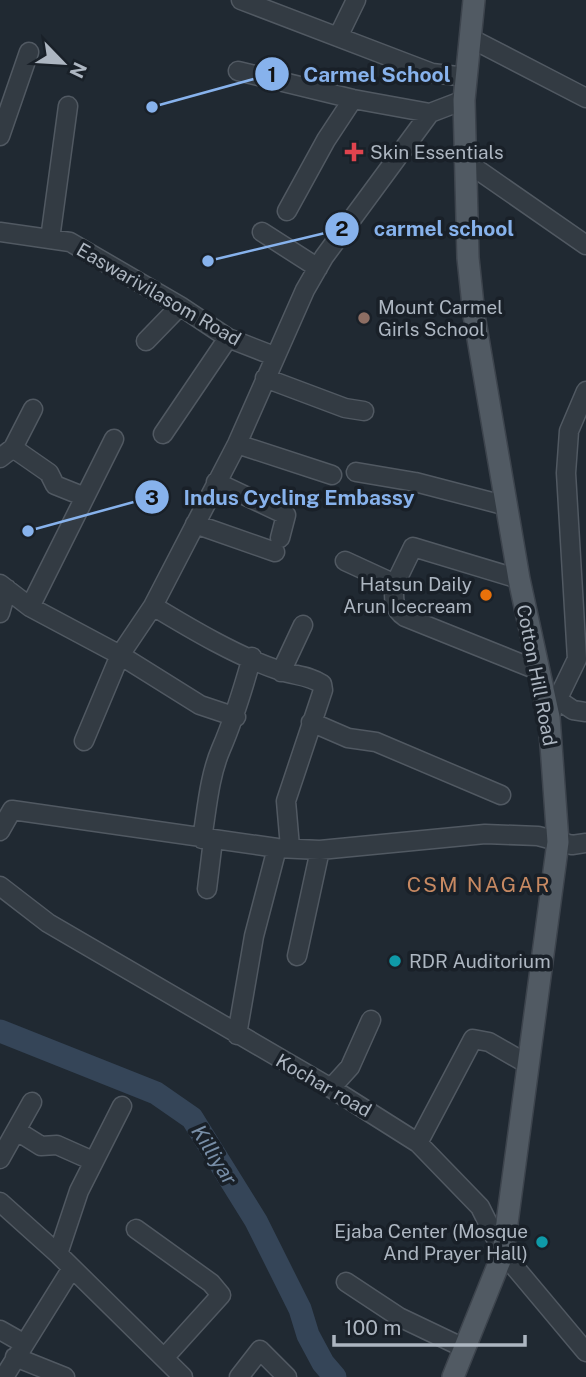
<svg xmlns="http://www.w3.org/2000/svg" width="586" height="1377" font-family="'Public Sans',sans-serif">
<rect width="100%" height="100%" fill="#202932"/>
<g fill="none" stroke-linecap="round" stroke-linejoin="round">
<!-- river -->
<path stroke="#354558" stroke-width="23" d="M0,1031L156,1093L192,1118L256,1221L300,1309L308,1335L323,1363L335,1377"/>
<!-- minor casing -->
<g stroke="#515962" stroke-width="21">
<path id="minor" d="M241,0L432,73L466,77
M338,37L356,0
M472,39L586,98
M238,71L353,99L430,113
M0,136L29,52
M465,161L586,245
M287,211L326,140L353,99
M0,232L70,242L180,306L228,338L274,356
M262,232L318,268
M50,239L68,106
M146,341L180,306
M265,378L345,408L364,411
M163,434L228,338
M237,444L332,475
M13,448L49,473L55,485L85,497
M0,458L13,448L33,409
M356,472L415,482L507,506
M216,482L286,515L280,538
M195,524L275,552
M345,561L395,584C393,597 393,609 405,617L537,670
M0,584L30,607L120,655L153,606L237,444L305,290L324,257L430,113L464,100
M395,584L413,547L519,579
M153,606C191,629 238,657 281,671C296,676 308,675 322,684L323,690L286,801L290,847
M30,607L114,439
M0,613L7,589
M281,672L303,625
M558,700L573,710L586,712
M549,717L577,659L566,473L569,431L586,391
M311,722L348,738L376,742L501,795
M84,741L120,655L200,705L236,717
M0,831L12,810L277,848L320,850L485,834L538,836L572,845L586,843
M202,839C207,809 209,777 221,749C234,719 243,689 252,657
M0,886L48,923L331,1088L418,1143L480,1207L503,1253L586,1352
M207,889L213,840
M297,956L320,850
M237,1035L254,936L277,848
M331,1088L350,1067L371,1020
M17,1131L41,1146L57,1145L93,1161
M418,1143L473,1039L489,1042L529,1065
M0,1159L32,1102
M0,1202L58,1254L183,1377
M136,1229L211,1283L221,1295L164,1358
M58,1254L79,1191L122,1106
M346,1282L399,1317L464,1348
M0,1330L23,1343
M15,1357L65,1377
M4,1377L72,1268
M239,1377L260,1350L287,1377"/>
</g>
<!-- major casing -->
<g stroke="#3d444d" stroke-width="24">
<path id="major" d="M453,1377L503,1253L558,842L549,717L519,579L474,315L468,258L464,100L474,0"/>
</g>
<!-- minor -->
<use href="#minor" stroke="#333b43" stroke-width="18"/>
<!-- major -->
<use href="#major" stroke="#515a63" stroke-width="21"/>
</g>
<!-- markers -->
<path fill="#e0444e" stroke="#192028" stroke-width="2.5" d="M350.5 141.5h7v7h7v7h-7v7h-7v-7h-7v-7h7z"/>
<circle fill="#8d6e63" stroke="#192028" stroke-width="2.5" cx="364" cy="318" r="7"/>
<circle fill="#e8710a" stroke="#192028" stroke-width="2.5" cx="486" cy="595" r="7"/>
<g fill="#0f9aa8" stroke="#192028" stroke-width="2.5">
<circle cx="395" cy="961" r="7"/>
<circle cx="542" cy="1242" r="7"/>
</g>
<g text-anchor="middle" stroke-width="7" stroke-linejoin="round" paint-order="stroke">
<!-- poi labels -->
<g font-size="19" fill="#adb6c1" stroke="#192028" text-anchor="start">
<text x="370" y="159">Skin Essentials</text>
<text x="378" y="314">Mount Carmel<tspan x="378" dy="22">Girls School</tspan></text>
<text x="472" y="591" text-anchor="end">Hatsun Daily<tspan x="472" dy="22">Arun Icecream</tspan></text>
<text x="409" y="968">RDR Auditorium</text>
<text x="528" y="1238" text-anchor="end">Ejaba Center (Mosque<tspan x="528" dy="22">And Prayer Hall)</tspan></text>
</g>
<!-- street labels -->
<g font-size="19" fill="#adb6c1" stroke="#192028">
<text transform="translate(159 294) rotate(30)" y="7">Easwarivilasom Road</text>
<text transform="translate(537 675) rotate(79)" y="7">Cotton Hill Road</text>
<text transform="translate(324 1085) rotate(30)" y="7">Kochar road</text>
</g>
<!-- neighbourhood labels -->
<g font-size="21" letter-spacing="2" fill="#c78962" stroke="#192028">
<text x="479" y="892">CSM NAGAR</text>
</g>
<!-- water labels -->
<g font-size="21" font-style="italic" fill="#788ea7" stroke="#192028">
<text transform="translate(214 1155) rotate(58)" y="7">Killiyar</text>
</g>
</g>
<!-- callouts -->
<path fill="none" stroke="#87b2ec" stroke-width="2.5" d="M152 107L272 74M208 261L342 229M28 531L152 497"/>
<g fill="#87b2ec" stroke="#192028" stroke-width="2.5">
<circle cx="152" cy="107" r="7"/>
<circle cx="208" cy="261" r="7"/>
<circle cx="28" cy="531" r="7"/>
<circle cx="272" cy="74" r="18"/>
<circle cx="342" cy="229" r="18"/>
<circle cx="152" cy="497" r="18"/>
</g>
<g font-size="21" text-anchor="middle" font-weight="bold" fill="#111">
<text x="272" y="82">1</text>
<text x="342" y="236">2</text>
<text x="152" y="505">3</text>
</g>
<g font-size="21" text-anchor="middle" font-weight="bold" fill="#87b2ec" stroke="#192028" stroke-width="7" stroke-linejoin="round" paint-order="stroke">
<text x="377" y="82">Carmel School</text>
<text x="444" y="236">carmel school</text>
<text x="299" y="505">Indus Cycling Embassy</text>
</g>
<!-- north arrow -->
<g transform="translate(63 63) rotate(115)" stroke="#192028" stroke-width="5" paint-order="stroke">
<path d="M0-5L12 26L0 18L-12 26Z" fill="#adb6c1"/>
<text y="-10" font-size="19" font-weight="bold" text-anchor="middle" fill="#adb6c1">N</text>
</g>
<!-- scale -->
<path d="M334 1335v10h191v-10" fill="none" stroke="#adb6c1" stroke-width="3.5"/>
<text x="344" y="1335" font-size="21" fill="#adb6c1" stroke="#192028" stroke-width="5" paint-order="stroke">100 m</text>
</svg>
